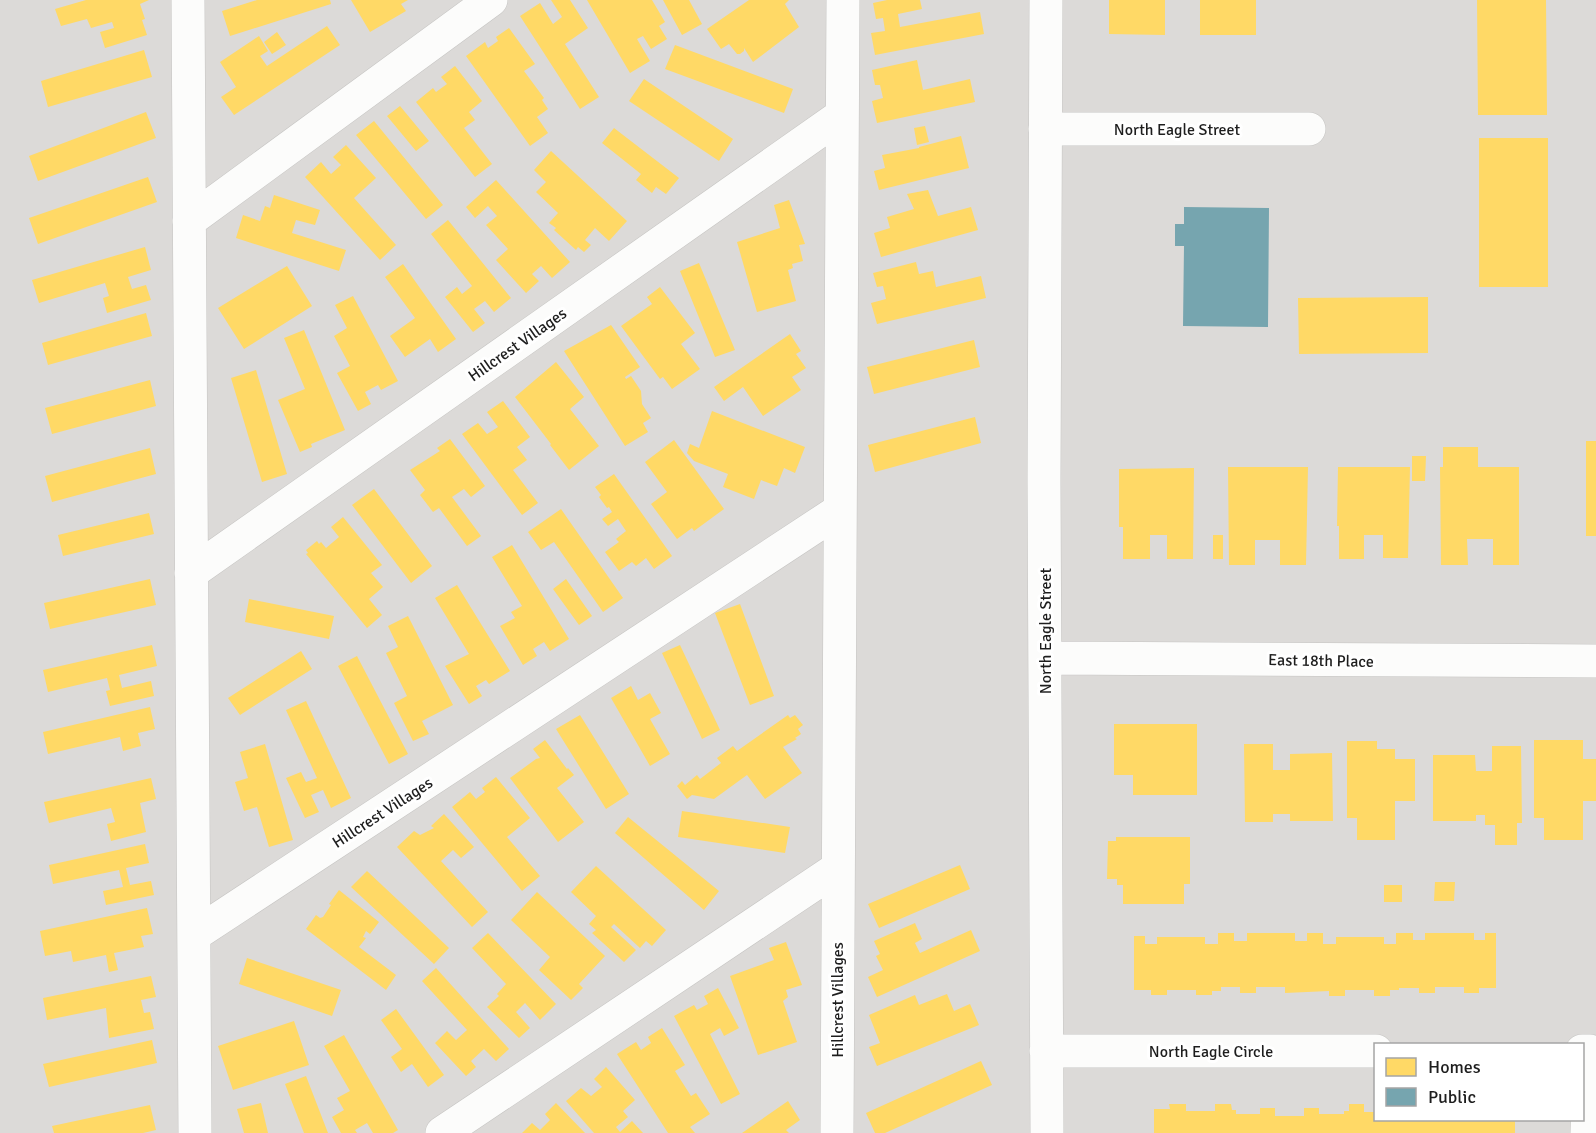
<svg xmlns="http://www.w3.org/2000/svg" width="1596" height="1133" font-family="Signika,sans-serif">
<rect width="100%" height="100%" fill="#edeae6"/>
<!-- residential -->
<path fill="#dcdad8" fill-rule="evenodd" d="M0,0H1596V1133H0ZM1376,1044H1582V1120H1376Z"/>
<!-- homes -->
<path fill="#ffd966" d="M86,0H149L140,4L145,19L142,20L147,35L105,48L100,32L114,28L112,22L91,28L87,19L61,26L55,9Z
M257,0H330L331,4L230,36L222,11Z
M351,0H408L401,4L406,11L370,32Z
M551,0H570L588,28L565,44L599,97L580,109L520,16L540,3L553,24L562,17Z
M587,0H652L665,22L659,26L667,39L651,49L643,36L637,39L650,61L630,73Z
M663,0H689L702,24L682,35Z
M749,0H789L785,4L799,27L753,62L744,48V51L740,54H737L729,44L721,49L707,29Z
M887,0H920L922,9L898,14L900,27L980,12L984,34L875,55L871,33L885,31L883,18L876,19L873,3Z
M1109,0H1165V35L1109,34Z
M1200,0H1256V35H1200Z
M1477,0H1546L1547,115H1478Z
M327,26L340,45L234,115L221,97L236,87L220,62L259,36L268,51L260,56L267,66Z
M509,28L535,64L524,71L544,98L542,100L548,109L537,117L548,133L530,146L466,56L485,42L488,48L498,41L496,37Z
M277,32L286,45L272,54L264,42Z
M675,45L793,89L784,113L665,69Z
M144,50L152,77L48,107L41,81Z
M917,60L923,90L970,79L975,102L877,123L872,101L883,98L880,85H875L872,70Z
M455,66L482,101L469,112L475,120L464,128L492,164L475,177L416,102L433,88L436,92L447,84L441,77Z
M644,79L733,139L719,161L629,101Z
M400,106L429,141L416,151L387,116Z
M146,112L156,138L38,181L29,156Z
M374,121L443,205L426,219L356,135Z
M925,126L929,142L917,145L914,128Z
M614,128L679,178L666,194L656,187L652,193L636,180L641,174L602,143Z
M961,136L969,168L879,190L874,171L885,168L882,155L919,148V147Z
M1479,138H1548V287H1479Z
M346,145L376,178L354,198L396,245L380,260L305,177L321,162L331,174L341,165L333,157Z
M551,151L627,221L609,241L595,228L585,240L591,245L584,252L578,247L576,250L554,230L556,228L549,223L558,213L536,192L546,182L534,170Z
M148,177L157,202L38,244L29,218Z
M496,180L570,262L552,278L541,266L532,274L539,281L526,293L496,260L508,249L486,225L497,216L488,206L475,218L466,207Z
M928,190L938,216L971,207L978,230L881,257L874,233L890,228L887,217L914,209L907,194Z
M274,195L320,210L315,225L296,220L292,233L346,250L339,271L236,238L243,215L260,221L265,206L270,208Z
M789,200L805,244L799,245L803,261L792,264L793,268L788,270L796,301L757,312L737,242L780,228L774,205Z
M448,220L511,298L494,312L485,301L474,309L485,323L473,332L445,297L457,287L462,294L472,286L431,234Z
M145,247L151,270L128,277L132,289L146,285L151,300L107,313L103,298L109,296L105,283L39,303L32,280Z
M916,262L919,274L933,271L936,287L981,276L986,298L877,324L871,303L886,299L883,286L877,287L873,273Z
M699,263L735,350L715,357L680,271Z
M403,264L456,339L438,352L430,339L405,357L390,336L415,318L385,277Z
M287,266L312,306L244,349L218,308Z
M660,287L695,333L681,344L700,369L672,389L663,377L660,379L621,326L652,304L647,297Z
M353,296L398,381L381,390L378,385L365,392L371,404L358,411L337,373L350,366L334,336L347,328L335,305Z
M1428,297V353L1299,354L1298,298Z
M146,313L152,336L48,365L42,343Z
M611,325L640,367L625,377L626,379L631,376L641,391L642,404L651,418L643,423L648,432L625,446L564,351Z
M304,330L345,430L311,444L312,447L300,452L278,400L305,389L284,338Z
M790,334L801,351L796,354L806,368L792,377L801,390L763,416L743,387L724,401L714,387Z
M974,340L980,367L874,394L867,367Z
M556,362L584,397L570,409L599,446L569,470L550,445L551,444L515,397Z
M256,370L287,474L262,482L231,378Z
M150,380L156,406L52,434L45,408Z
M503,401L530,437L517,447L527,460L513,470L538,503L522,515L462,434L478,423L487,434L498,427L487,412Z
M712,411L805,447L795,473L784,468L777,486L761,480L754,499L723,487L728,474L694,461L687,453L690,444L699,448Z
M975,417L981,443L875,472L868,445Z
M450,439L485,486L471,497L464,489L452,497L481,536L467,546L439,508L433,512L420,495L425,490L410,470L440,451L437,448Z
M674,440L724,509L694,531L692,528L677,539L651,504L667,492L645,462Z
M1586,441H1596V536H1586Z
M1443,447H1478V467H1519V565H1493V539H1467L1468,565H1441L1440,467H1443Z
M150,448L156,474L52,502L45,476Z
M1412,456H1426L1425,481H1412Z
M1228,467H1308L1306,565H1280V540H1255V565H1229Z
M1338,467H1410L1408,558H1383V535H1364V559H1339V526H1337Z
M1194,468L1193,559H1167V535H1150V559H1123V527H1119V469Z
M614,474L672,556L654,569L646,558L636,566L632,562L619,571L605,552L619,542L616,539L626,531L618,519L608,526L602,519L612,512L609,507L607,508L599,497L601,495L595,487Z
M374,489L432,566L411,583L352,505Z
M561,509L623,598L603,612L554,542L541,550L528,532Z
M149,513L154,534L63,556L58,535Z
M343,517L382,565L371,573L383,587L369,599L382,615L367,628L306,554L308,553L306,550L317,541L319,544L321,542L326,548L339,537L331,527Z
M1213,535H1223V559H1213Z
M512,545L569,639L550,651L544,642L533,649L537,656L523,665L500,626L515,618L511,612L522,606L492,557Z
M150,579L156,605L50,629L44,603Z
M566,579L592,616L579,625L553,589Z
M457,585L510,671L489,684L486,680L476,686L482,696L469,704L445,666L469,654L435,598Z
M249,599L334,616L329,639L245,622Z
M740,604L774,696L750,705L715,613Z
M408,616L453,705L422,721L429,734L413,741L394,703L407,696L386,653L398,647L388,626Z
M152,645L157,666L119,675L122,688L151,681L154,696L110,706L106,691L110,690L107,678L48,692L43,670Z
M680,645L720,730L702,739L662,653Z
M301,651L312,669L240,715L228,698Z
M357,656L408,754L389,764L338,666Z
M631,686L638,700L650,693L661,713L650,719L670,754L650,766L611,698Z
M306,701L351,798L331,808L323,790L311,795L319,812L305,818L286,778L301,772L306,782L317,778L286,710Z
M150,707L155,729L138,733L141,746L123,751L120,737L48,754L43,732Z
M580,715L629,794L606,809L556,729Z
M788,715L790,718L795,715L803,725L798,729L801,734L795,738L797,739L783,747L802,773L765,799L747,775L714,799L692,795L687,799L677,786L682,781L685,785L697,775L700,779L721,763L717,758L733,746L737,751Z
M1114,724H1197V795H1133V775H1114Z
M545,740L567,769L568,768L574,775L557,788L584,822L558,842L510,778L536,759L540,758L533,749Z
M1534,740H1583V759H1596V801H1583V840H1544V818H1534Z
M1347,741H1377V749H1395V759H1415V801H1395V840H1357V818H1347Z
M265,744L293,840L269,847L257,807L244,811L235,782L248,778L240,752Z
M1244,744H1273V770H1290V754L1332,753L1333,821H1290V814H1273V822H1245Z
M1492,746H1521L1522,823H1517V845H1495V825H1485V815H1476V821H1433V755H1475L1476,771H1492Z
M496,777L530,818L507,837L540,876L522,891L452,807L470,792L476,799L485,792L482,788Z
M151,778L156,799L140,803L146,832L111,841L107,824L115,822L111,808L49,823L44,802Z
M682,811L790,827L785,853L678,837Z
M444,814L474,847L461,858L453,850L441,861L488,912L472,927L397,847L414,831L420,835L434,828L431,826Z
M628,817L719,891L704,910L615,833Z
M1116,837H1190V884H1184V904H1123V885H1117V879H1107L1108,841H1116Z
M145,844L149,863L126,868L130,885L151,881L154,895L106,905L103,891L123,887L119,870L53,884L49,865Z
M960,865L970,889L879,928L868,904Z
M596,866L666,930L652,946L646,941L640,948L614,924L611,927L636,950L624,962L592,933L596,930L589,924L596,916L571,892Z
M367,871L449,948L434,964L351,887Z
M1435,882H1455L1454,901H1434Z
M1384,885H1402V902H1384Z
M339,890L379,922L370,934L366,931L363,937L366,938L359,947L396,975L386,990L306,929L316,915L320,918L323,917L331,905L329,904Z
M537,892L605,956L579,984L583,988L571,1000L539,970L550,957L511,920Z
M147,908L153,934L141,936L144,947L114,953L118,970L109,972L106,955L73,962L71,951L45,956L40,931Z
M915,923L922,939L915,943L920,953L971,930L980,951L877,997L868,977L883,970L876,956L880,954L874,941Z
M488,933L556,1004L540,1020L525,1003L516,1012L530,1028L519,1038L487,1007L499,996L497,994L506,984L472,948Z
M1218,933H1234V941H1247V933H1295V941H1307V933H1323V944H1336V937H1384V944H1396V933H1413V940H1425V933H1474V940H1485V933H1496V988H1479V993H1464V987H1435V993H1419V988H1399V990H1390V996H1374V990H1345V996H1329V991L1285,993V987H1256V993H1240V987H1221V991H1212V995H1196V990H1167V995H1151V990H1134V936H1145V944H1157V937H1205V944H1218Z
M786,942L802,985L786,990L788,997L783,1001L797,1042L758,1055L730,976L774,960L769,948Z
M247,958L341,990L332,1016L239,984Z
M436,968L509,1049L496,1061L484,1049L471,1061L476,1067L466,1076L435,1043L447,1031L456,1040L467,1030L422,981Z
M151,976L156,997L141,1000L144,1013L150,1012L154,1029L109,1038L106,1008L47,1020L43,998Z
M718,988L739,1028L724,1036L720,1028L710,1034L740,1094L721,1104L674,1016L694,1005L697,1010L708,1004L704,996Z
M947,994L954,1011L970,1004L979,1025L877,1066L869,1047L880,1043L869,1015L915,995L919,1005Z
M396,1009L444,1075L428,1087L412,1064L401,1072L391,1057L402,1049L381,1020Z
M294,1021L309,1065L233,1090L218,1046Z
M662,1028L685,1065L675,1071L691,1096L696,1093L710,1114L690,1127L695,1133H668L617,1054L636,1042L641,1050L651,1043L648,1037Z
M344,1035L398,1130L393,1133H373L367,1123L355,1130L357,1133H341L332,1117L344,1110L337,1098L350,1091L324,1046Z
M152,1040L157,1063L49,1087L43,1064Z
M981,1061L992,1085L885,1133H875L866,1113Z
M606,1067L635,1100L623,1111L628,1117L616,1127L620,1132L632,1121L643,1133H594L566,1101L581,1088L591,1096L602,1087L594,1079Z
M306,1076L328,1133H304L285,1084Z
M788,1101L800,1120L786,1130L789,1133H742Z
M261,1103L268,1133H244L237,1109Z
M556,1103L585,1133H522L532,1123L540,1130L550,1120L545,1114Z
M1169,1104H1186V1111H1215V1104H1231L1232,1110H1236V1114H1260V1108H1275V1116H1304V1108H1319V1114H1344V1111H1349V1104H1364V1112H1376V1120H1515V1133H1154V1109H1170Z
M150,1105L156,1130L143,1133H54L52,1126Z"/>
<!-- public -->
<path fill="#76a5af" d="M1184,207L1269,208L1268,327L1183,326L1184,246H1175V224H1184Z"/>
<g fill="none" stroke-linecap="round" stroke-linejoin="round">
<!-- minor casing -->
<g stroke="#c5c4c2" stroke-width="34">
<path id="minor" d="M188,0L195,1133
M1046,0L1044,481L1047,1133
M1045,129H1309
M189,221L491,0
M191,573L842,115
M1046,658L1596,661
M194,935L840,510
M1046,1051H1376
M1582,1051H1590L1587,1133
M442,1133L838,868
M837,1133L843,0"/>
</g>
<!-- minor -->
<use href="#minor" stroke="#fcfcfb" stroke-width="33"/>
</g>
<g text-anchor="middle" stroke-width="6" stroke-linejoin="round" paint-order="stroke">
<!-- street labels -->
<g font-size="16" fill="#1e1e1e" stroke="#fff">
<text x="1177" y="135">North Eagle Street</text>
<text transform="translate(517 344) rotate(-35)" y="6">Hillcrest Villages</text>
<text transform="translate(1045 631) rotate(-90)" y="6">North Eagle Street</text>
<text transform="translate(1321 660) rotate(1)" y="6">East 18th Place</text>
<text transform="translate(382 812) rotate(-33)" y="6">Hillcrest Villages</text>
<text transform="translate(837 1000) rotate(-90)" y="6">Hillcrest Villages</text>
<text x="1211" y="1057">North Eagle Circle</text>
</g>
</g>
<!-- legend -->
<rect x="1374" y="1043" width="210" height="78" fill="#ffffff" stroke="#a5a5a5" stroke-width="1.5"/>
<rect x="1386" y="1058" width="30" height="18" fill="#ffd966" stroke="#a5a5a5" stroke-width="1.5"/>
<text x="1428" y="1073" font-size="18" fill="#1e1e1e">Homes</text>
<rect x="1386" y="1088" width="30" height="18" fill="#76a5af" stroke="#a5a5a5" stroke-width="1.5"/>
<text x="1428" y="1103" font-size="18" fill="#1e1e1e">Public</text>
</svg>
